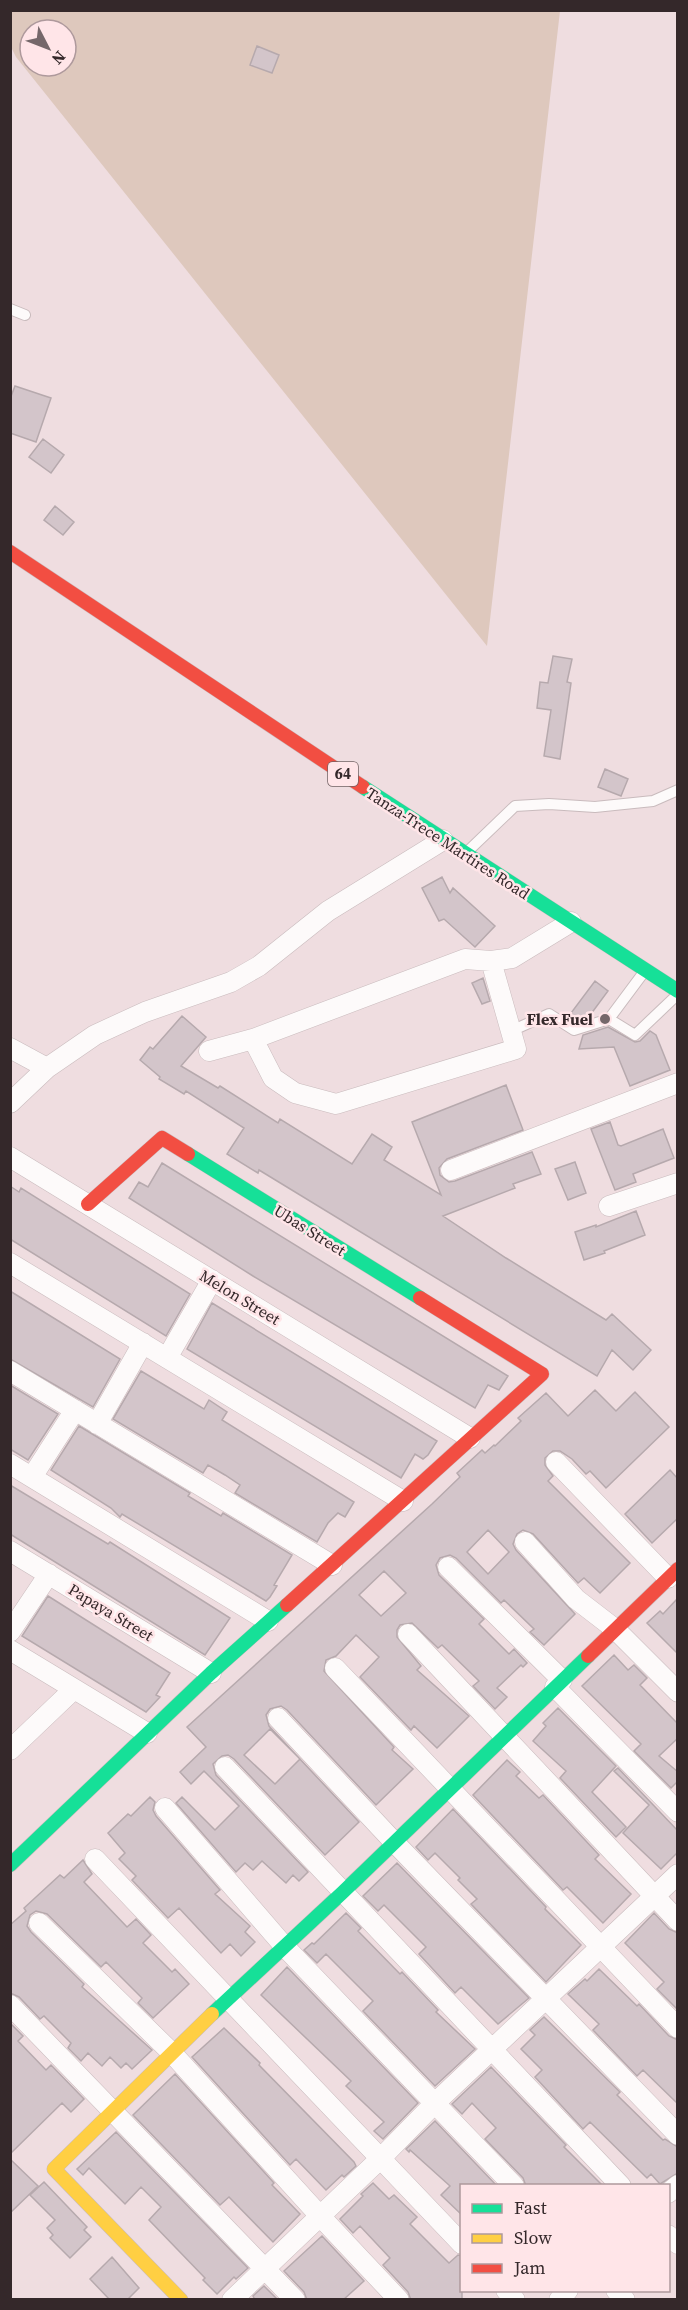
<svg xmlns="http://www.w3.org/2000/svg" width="688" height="2310" font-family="'Source Serif 4',serif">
<rect width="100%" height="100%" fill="#efdde0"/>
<!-- green -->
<path fill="#dec8bd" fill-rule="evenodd" d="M10,11H560L487,646L16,57L11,47ZM30,30H66V66H30Z"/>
<!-- building -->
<path fill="#d3c5ca" stroke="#b6a9ad" stroke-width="1.5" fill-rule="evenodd" d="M257,46L279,55L272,73L250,65Z
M15,386L51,398L36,442L10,433V399Z
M43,439L64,455L51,473L29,457Z
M55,506L74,522L63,535L44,520Z
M553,656L572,659L567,682L571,683L560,759L544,756L551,710L537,708L540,682L548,683Z
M605,769L628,779L621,796L598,787Z
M442,877L450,893L453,888L495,926L475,947L444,919L439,921L422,888Z
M483,978L490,1001L482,1004L472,983Z
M595,981L608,991L588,1018L581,1020L571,1013Z
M182,1016L206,1037L181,1066L218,1088L220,1086L278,1123L280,1119L352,1164L372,1134L392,1147L384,1160L441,1195L412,1122L506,1085L523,1130L447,1159L439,1168L440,1175L449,1182L455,1181L532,1152L541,1174L513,1184L515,1188L443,1216L506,1258L606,1320L612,1314L651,1350L633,1370L612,1350L597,1376L259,1170L258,1173L227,1154L244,1128L186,1091L184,1094L159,1079L160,1077L140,1060L150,1047L153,1049Z
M608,1027L635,1042L640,1041L650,1031L656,1035L670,1070L630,1086L614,1047L579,1049L583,1035Z
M610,1122L618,1145L621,1146L663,1129L674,1158L633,1174L636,1182L615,1190L591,1129Z
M575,1162L586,1193L568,1200L555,1169Z
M162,1163L508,1376L499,1390L488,1385L475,1408L253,1276L129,1198L139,1182L148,1187Z
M10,1186L19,1192L21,1188L190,1294L166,1336L10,1239Z
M636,1211L645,1235L604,1251L605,1253L584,1260L575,1232L596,1225V1227Z
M10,1291L120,1359L93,1407L10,1359Z
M212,1303L437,1441L428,1455L423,1459L415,1454L401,1478L187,1349Z
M141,1371L204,1409L209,1400L227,1412L222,1420L354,1502L345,1517L338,1513L328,1523L317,1542L235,1493L240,1485L225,1475L208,1465L203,1473L113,1419Z
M10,1385L58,1414L28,1460L10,1449Z
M595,1390L616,1411L635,1392L669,1427L606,1488L590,1471L586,1474L572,1459L560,1451H553L545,1458V1465L553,1476L548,1481L630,1563L600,1593L584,1578L578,1583L533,1534L523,1530L517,1534L513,1544L516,1550L575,1614L544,1645L530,1632L534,1629L504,1600L501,1603L456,1558L450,1555L440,1558L436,1565L439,1575L484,1619L479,1624L509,1654L514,1649L527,1663L523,1667L521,1665L497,1688L507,1697L495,1709L473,1686L479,1681L442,1645L438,1648L412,1623L400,1625L397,1630V1637L421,1666L417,1670L469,1716L437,1748L414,1726L411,1730L360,1677L379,1657L356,1635L336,1656L326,1660L324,1671L394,1747L392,1750L413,1769L376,1805L287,1710L281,1706L270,1709L266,1715L269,1726L359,1822L325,1855L234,1759L228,1755L222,1756L213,1764L216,1775L308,1872L299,1881L293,1875L286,1883L262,1861L253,1870L245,1863L236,1872L176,1803L182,1797L215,1830L239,1806L204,1771L191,1784L180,1772L206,1747L187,1727L432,1504L460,1477L457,1473L482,1450L485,1453L494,1445L495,1446L521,1421L518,1418L546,1393L568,1416ZM488,1530L509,1552L488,1574L467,1552ZM384,1571L406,1593L381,1616L359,1595ZM270,1729L300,1759L275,1784L244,1755Z
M79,1426L190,1493L188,1496L221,1516L223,1513L292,1555L274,1585L277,1586L270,1597L266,1601L122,1514L120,1517L111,1508L51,1470Z
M670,1470L678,1479V1518L652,1543L625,1514Z
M10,1485L108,1544L110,1542L230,1618L205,1655L10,1534Z
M48,1596L170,1673L156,1695L160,1697L146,1712L22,1636Z
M678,1598V1654L647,1623L660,1611L663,1614Z
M614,1655L628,1670L634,1665L647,1678L640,1685L678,1724V1738L659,1756L678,1772V1781L671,1788L634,1751L641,1744L582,1686Z
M558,1708L616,1766L592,1792L626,1827L616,1837L560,1778L566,1771L533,1741L546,1726L543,1723Z
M507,1760L520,1772L516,1776L539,1798L543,1795L599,1855L595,1859L631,1894L603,1923L567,1887L563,1890L473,1795Z
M618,1768L678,1831V1852L661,1869L623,1833L649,1805L614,1771Z
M150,1797L155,1802L153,1810L156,1816L220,1890L215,1894L250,1926L245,1932L255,1942L241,1956L230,1944L221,1953L179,1908L168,1918L132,1880L136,1876L119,1859L125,1853L108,1833L128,1814L131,1816Z
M453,1809L546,1907L545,1909L581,1945L546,1982L471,1904L477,1899L458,1880L460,1878L435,1853L428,1860L416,1847Z
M83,1860L92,1874L84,1882L127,1927L136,1919L151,1935L143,1943L172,1972L175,1969L189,1984L153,2018L138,2003L142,1998L106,1962L101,1967L47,1914L36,1911L30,1915L27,1926L31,1932L84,1984L82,1987L152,2050L132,2069L126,2063L121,2068L110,2057L102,2066L88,2053L81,2061L68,2048L71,2043L44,2016L40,2019L19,1997L10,1993V1925L26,1911L24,1908L60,1875L64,1878Z
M397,1863L529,1998L498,2024L461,1987L455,1993L419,1954L426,1947L384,1905L378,1911L363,1896Z
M346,1913L361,1928L358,1931L400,1974L402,1972L438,2010L436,2012L475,2049L435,2086L363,2011L373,2001L326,1954L317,1963L304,1950L312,1943L314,1944Z
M654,1913L669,1929L678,1933V2010L657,1989L664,1982L625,1943Z
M287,1967L418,2103L383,2139L374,2131L384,2122L346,2086L351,2081L261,1995Z
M599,1969L637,2006L639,2004L669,2036L678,2040V2104L643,2070L637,2076L593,2030L599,2024L568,1994L585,1979L587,1981Z
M544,2017L620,2092L617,2095L663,2140L665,2139L678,2147V2173L660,2184L651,2174L647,2178L590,2122L583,2129L535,2077L542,2070L521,2049L535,2035L530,2030Z
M10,2023L23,2036L18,2041L46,2070L51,2065L84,2099L71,2112L62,2103L10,2154Z
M224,2028L260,2063L259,2065L354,2162L356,2166L344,2177L342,2175L326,2190L296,2159L290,2165L192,2057Z
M491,2067L566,2145L564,2147L603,2186H526L523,2178L485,2139L496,2128L472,2103L462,2114L452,2104Z
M175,2074L274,2183L272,2185L300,2214L273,2242L229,2197L220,2205L133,2115Z
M435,2121L497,2186H462V2215L441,2195L450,2186L410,2150L409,2152L406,2149Z
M116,2132L248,2268L236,2279L234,2277L217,2294L203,2280L205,2278L149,2220L161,2207L141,2187L125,2204L89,2168L83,2175L77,2169Z
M10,2159L38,2186L10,2213Z
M44,2182L87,2227L84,2230L91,2237L70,2258L50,2238L53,2235L47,2228L55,2220L30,2195Z
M373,2183L389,2199L394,2195L417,2217L410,2224L449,2263L458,2255L462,2256V2300H411L408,2292L383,2265L390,2258L360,2226L353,2233L340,2219L363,2196L361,2194Z
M322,2236L364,2281L343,2300H307L304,2292L284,2271Z
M112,2257L139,2288L127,2300H110L90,2279Z
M264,2286L278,2300H255L253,2296Z"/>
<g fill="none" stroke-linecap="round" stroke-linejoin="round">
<!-- lane casing -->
<g stroke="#c9bbbd" stroke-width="12">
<path id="lane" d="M10,309L25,315
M467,852L515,806L549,804L595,807L653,801L678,790
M644,972L609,1019L635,1035L677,995
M511,1031L549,1014L574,1030L609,1019"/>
</g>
<!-- street casing -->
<g stroke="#c9bbbd" stroke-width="21">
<path id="street" d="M253,1039L273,1078L295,1093L336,1104L516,1049L491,961
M10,1048L47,1068
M209,1051L253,1039L465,959L491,961L512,958L571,922
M10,1103L47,1068L95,1035L145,1012L231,982L259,966L328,911L443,840
M10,1157L470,1438
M451,1170L678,1083
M609,1206L678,1183
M10,1263L403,1501
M167,1358L212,1280
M10,1371L332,1565
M97,1424L143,1343
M556,1462L668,1578
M10,1464L268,1621
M32,1477L75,1410
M525,1542L576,1599L615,1629L678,1692
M10,1551L211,1673
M448,1567L562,1680
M10,1632L49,1574
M408,1634L678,1921
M10,1650L147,1733
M335,1668L678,2028
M555,1687L678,1812
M278,1718L394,1842L678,2135
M10,1750L74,1689
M225,1767L621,2186
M165,1808L285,1947L514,2186
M95,1859L462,2244
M39,1923L172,2053L320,2216L399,2300
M10,2005L295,2300
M668,2193L678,2185
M668,2235L678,2244
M506,2290L515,2300
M616,2290L625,2300
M232,2300L380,2159L435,2103L678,1874
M559,2300L568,2290"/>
</g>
<!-- fast casing -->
<g stroke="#c9bbbd" stroke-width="15">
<path id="fast" d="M363,787L678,991
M188,1154L420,1298
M10,1865L211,1673L287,1605
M212,2014L342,1893L588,1656"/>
</g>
<!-- slow casing -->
<g stroke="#c9bbbd" stroke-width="15">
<path id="slow" d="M181,2300L54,2169L212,2014"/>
</g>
<!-- jam casing -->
<g stroke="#c9bbbd" stroke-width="15">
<path id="jam" d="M10,552L363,787
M88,1204L162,1138L188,1154
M287,1605L542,1374L420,1298
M588,1656L678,1569"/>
</g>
<!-- lane -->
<use href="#lane" stroke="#fdfafa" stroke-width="10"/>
<!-- street -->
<use href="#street" stroke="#fdfafa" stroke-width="20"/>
<!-- fast -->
<use href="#fast" stroke="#16e098" stroke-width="14"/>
<!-- slow -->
<use href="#slow" stroke="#ffcf43" stroke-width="14"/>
<!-- jam -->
<use href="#jam" stroke="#f24e42" stroke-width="14"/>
</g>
<!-- markers -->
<circle fill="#75676a" stroke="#ffe5e8" stroke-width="2" cx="605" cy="1019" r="6"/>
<g text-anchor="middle" stroke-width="5" stroke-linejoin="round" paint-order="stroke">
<!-- shield labels -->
<rect fill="#ffe5e8" stroke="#716163" stroke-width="1.5" x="328" y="762" width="30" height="24" rx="4.5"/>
<g font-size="15" font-weight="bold" fill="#34282a">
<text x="343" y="779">64</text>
</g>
<!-- street labels -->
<g font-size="16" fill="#34282a" stroke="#ffe5e8">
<text transform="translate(448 843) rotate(33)" y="6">Tanza-Trece Martires Road</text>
<text transform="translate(310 1230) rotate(32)" y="6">Ubas Street</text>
<text transform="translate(240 1297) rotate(31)" y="6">Melon Street</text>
<text transform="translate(111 1612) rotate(31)" y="6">Papaya Street</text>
</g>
<!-- poi labels -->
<g font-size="16" font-weight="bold" fill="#34282a" stroke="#ffe5e8" text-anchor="end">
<text x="593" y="1025">Flex Fuel</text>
</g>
</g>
<!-- border -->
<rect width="688" height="2310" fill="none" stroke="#34282a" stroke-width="24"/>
<!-- legend -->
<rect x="460" y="2184" width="210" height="108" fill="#ffe5e8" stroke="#ae999c" stroke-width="1.5"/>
<rect x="472" y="2204" width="30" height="9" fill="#16e098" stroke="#ae999c" stroke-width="1.5"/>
<text x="514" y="2214" font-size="18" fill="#34282a">Fast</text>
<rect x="472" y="2234" width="30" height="9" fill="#ffcf43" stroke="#ae999c" stroke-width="1.5"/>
<text x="514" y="2244" font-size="18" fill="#34282a">Slow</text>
<rect x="472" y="2264" width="30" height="9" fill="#f24e42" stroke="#ae999c" stroke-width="1.5"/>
<text x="514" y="2274" font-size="18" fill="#34282a">Jam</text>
<!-- north arrow -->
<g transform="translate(48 48) rotate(132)"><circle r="28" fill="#ffe5e8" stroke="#ae999c" stroke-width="1.5"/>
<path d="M0-4.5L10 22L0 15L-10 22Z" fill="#75676a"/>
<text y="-9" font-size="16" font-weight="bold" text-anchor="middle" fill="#34282a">N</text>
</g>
</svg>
